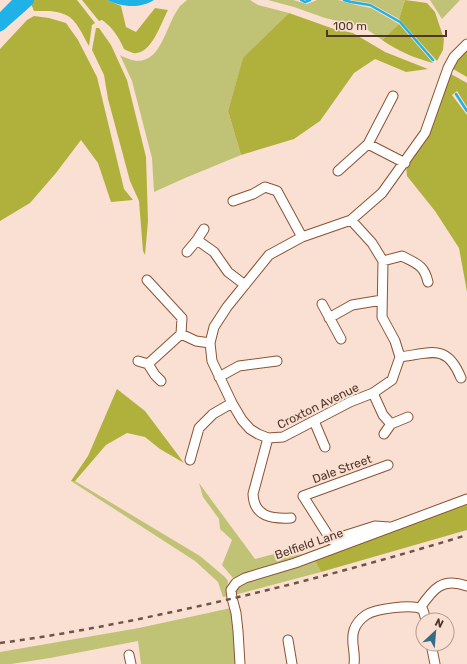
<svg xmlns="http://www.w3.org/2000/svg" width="467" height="664" font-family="Rubik,sans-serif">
<rect width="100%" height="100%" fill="#fae0d2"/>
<!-- green -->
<path fill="#c0c276" d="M187,0H250L258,5L289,13L243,59L228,111L241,155L185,178L154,192L152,158L132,81L120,55C159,77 163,31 178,9C180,5 184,3 187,0Z
M268,0H293L307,4L317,0H338L356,5L371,8L399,24L382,40L368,30L359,26L325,18L294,7Z
M350,0H405L399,19L370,3Z
M430,0H460L442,19Z
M71,481H75L200,556L225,577L228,581L227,589L228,596L223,597L218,582L195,561Z
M199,483L255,559L289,550L292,556L303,554L327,545V547L233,578L222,565L232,540L220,529L219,519L203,497Z
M315,561L321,572L234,595L236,589L241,584Z
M231,608L236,664H141L138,641L50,658L11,664H0V652L139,628Z"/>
<!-- forest -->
<path fill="#b0b13d" d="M31,0H77L95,23L92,25L89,46C83,36 77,20 66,15C57,10 43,11 34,11L30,1Z
M82,0H107L121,6L126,27L136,32L155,8L168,10C161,23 151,56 133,53C130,52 126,50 124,49C118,36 113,28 102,20L99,21Z
M405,0L427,3L435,12L444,39L443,50L437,61L399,19Z
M289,13L334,29L353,33L385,52L428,69L406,72L375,59L354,73L320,121L294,139L241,155L228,111L243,58Z
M34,16L49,18L66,23L78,40L97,77L124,189L133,200L111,202L98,163L81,140L56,173L30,203L0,221V49L27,20Z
M399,24L433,63C414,58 398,51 382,40Z
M96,28H99L111,45L127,80L146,157L148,221L145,255L143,251L139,201L130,181L108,99L104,75L92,50Z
M467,51V77L453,69L458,60Z
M451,74L467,83V107L457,91L452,95L467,115V292L459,248L435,211L407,176L406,166L426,141Z
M117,389L145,411L184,463L160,449L145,437L127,433L106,445L75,481H71L88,456Z
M467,503V530L321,572L315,561Z"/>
<!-- water -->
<path fill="#20b2e7" d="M12,0H22L27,9L0,32V12Z
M107,0H154C140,9 121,7 107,0Z"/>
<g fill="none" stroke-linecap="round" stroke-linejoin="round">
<!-- stream -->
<path stroke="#20b2e7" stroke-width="2.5" d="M301,0L305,2L310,0
M344,0L351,2L370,5L400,22L433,60
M456,94L467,111"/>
<!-- river -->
<path stroke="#20b2e7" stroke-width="14" d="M0,24L27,0"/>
<!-- minor casing -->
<g stroke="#8a5333" stroke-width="11">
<path id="minor" d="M368,144L405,163
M338,171L368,144L393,96
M233,201L253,194L265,187L277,191L302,237
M351,220L372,243L383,261L382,317L395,341L400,357L392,380L373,393L350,402L283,437L268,438L258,434L250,429L242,420L232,403L212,361L210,343L214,327L227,307L269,255L302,237L351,220L382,193L425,133L448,68L454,57L467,44
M197,240L214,252L228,272L245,285
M187,252L197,240L204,229
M383,261L402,256C417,264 424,265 428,282
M147,280L182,318L181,334
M322,304L341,339
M329,318L352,305L382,300
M400,357C431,353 447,343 461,378
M138,361L148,364
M219,377L239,366L277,361
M161,381L155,375L148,364L181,334L196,341L210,343
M373,393L383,415L391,424
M314,421L325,447
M384,434L391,424L408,417
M268,438L253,494C254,517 272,519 291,518
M190,460L199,428L213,414L232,403
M388,465L303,496L331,540L375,526L389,527
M420,608C433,589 442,577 467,586
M288,640L292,664
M431,644L435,664
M129,655L131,664
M240,664L238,631L236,613L232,598L231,590L236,583L245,578L295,563L467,499
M354,664C356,652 350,641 354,630C356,624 360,619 366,615C375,609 414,603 423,610L426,620"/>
</g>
<!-- minor -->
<use href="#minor" stroke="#fff" stroke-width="9"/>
<!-- rail -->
<path stroke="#6e5547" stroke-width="2.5" stroke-dasharray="5 5" stroke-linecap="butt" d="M0,643C53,636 106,626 158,615C263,593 365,566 467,535"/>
</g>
<g text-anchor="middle" stroke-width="4" stroke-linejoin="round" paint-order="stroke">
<!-- street labels -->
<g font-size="12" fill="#4f3628" stroke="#fae0d2">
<text transform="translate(318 406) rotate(-26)" y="4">Croxton Avenue</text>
<text transform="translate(342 469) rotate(-20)" y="4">Dale Street</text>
<text transform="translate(309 544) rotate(-19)" y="4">Belfield Lane</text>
</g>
</g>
<!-- north arrow -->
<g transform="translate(435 632) rotate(26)"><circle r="19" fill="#fae0d2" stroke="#b69c8e"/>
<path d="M0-3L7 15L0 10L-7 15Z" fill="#346d87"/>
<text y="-6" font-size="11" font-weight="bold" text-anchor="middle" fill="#4f3628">N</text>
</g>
<!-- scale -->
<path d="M327 30v6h119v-6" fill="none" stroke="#4f3628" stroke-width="2"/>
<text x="333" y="30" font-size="12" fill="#4f3628" stroke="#fae0d2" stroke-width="3" paint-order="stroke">100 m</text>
</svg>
